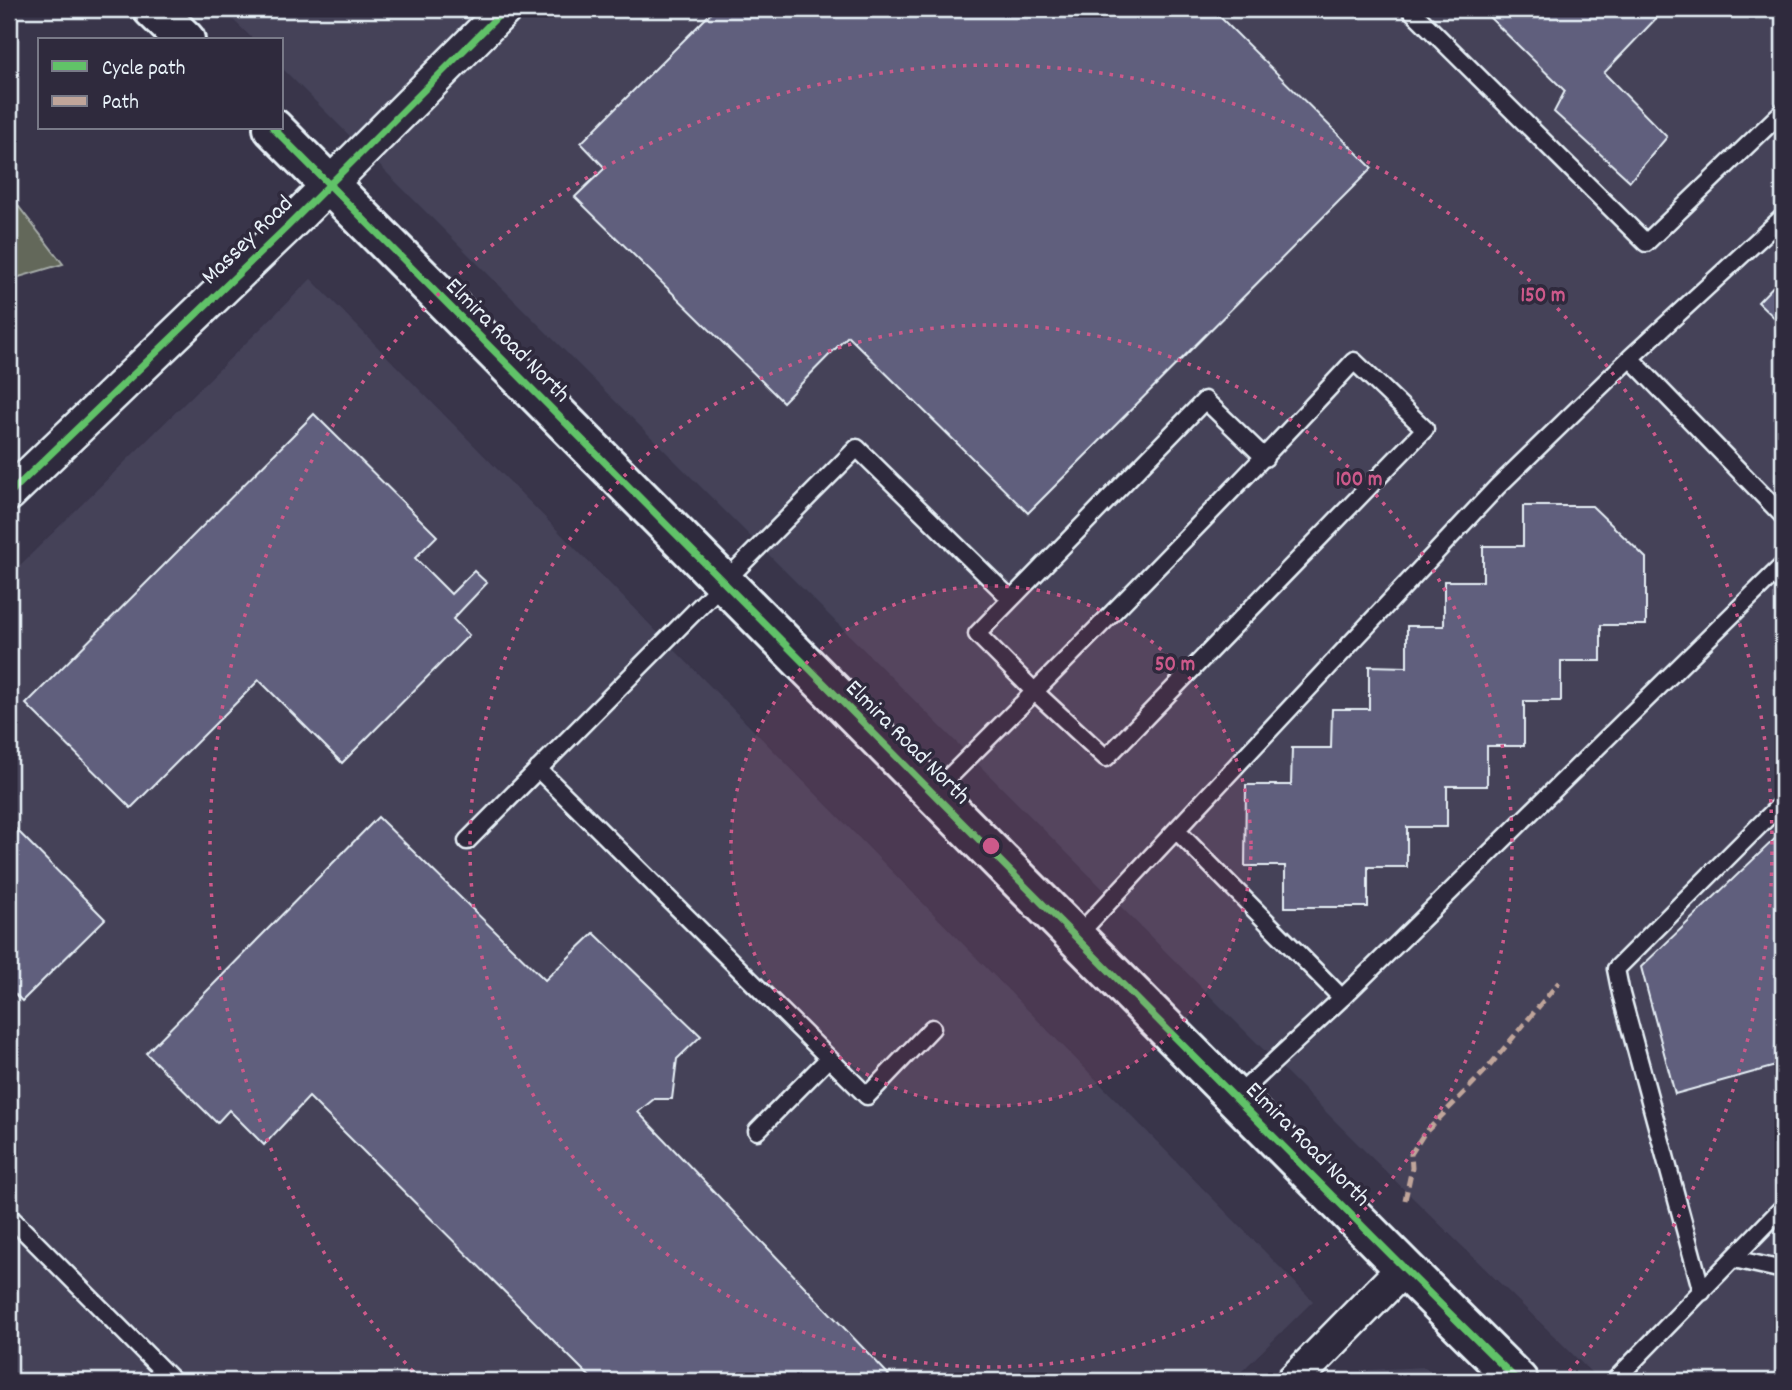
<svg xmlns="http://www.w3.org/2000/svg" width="1792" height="1390" font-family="Dekko,sans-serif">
<rect width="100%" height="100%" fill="#39354a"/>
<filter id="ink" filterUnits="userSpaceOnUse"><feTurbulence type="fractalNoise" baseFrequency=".0143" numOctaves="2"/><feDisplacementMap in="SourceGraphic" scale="14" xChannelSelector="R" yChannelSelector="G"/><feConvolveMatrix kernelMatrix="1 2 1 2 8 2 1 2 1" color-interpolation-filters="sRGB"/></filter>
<g filter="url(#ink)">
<!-- built -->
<path fill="#454259" d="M222,9H1783V1381H1600L1369,1155L282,68V40H254Z
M311,279L1313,1301L1232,1381H9V576Z
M1425,1367L1439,1381H1358L1369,1370Z"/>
<!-- green -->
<path fill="#63685a" stroke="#a6aca9" stroke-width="2" d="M9,194L63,264L9,280Z"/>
<!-- building -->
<path fill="#605f7d" stroke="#e8f1f8" stroke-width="2" d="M715,9H1212L1372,168L1028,513L848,336L783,402L575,197L605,168L581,143Z
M1481,9H1665L1604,73L1667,137L1630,181L1554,112L1565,91Z
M1783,276V326L1758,302Z
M314,414L437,536L415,558L451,594L474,571L487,583L453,619L469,635L342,763L259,680L131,808L26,704Z
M1523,506H1592L1646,558V625H1601V661H1561V701H1524V746H1487V786H1447V827H1407V867H1368V907H1285V866H1245L1246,785H1291L1292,748H1331L1332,709H1369V666L1407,667V626H1444V581H1483V546H1523Z
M378,817L545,980L594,933L701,1036L677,1059L672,1099H654L638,1112L889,1375L883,1381H594L309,1097L264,1145L229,1110L217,1123L146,1053Z
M9,822L105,919L22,1001L9,988Z
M1783,831V1009L1777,1015L1783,1034V1064L1675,1094L1641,967Z"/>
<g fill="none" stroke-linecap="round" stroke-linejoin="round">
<!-- lane casing -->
<g stroke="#e8f1f8" stroke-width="21">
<path id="lane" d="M1410,9L1646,243L1783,111
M1630,358L1783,516
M538,769L867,1096L932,1028
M933,793C1076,651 1218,508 1354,361L1425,429L1106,758L1035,692L977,634L1205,400L1265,458
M1177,831L1342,998
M467,841L857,448L1011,599
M1076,937L1497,487L1630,358L1783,217
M1236,1097L1342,998L1783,565
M757,1131L829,1058
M11,1218L173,1381
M1734,1259L1783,1270
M1702,1292L1621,994L1616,969L1783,802
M1614,1381L1783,1207"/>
</g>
<!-- street casing -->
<g stroke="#e8f1f8" stroke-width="38">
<path id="street" d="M9,494L287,227L505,9
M1293,1381L1404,1268"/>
</g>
<!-- secondary casing -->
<g stroke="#e8f1f8" stroke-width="44">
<path id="secondary" d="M153,9L185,40
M273,128L1404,1268L1518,1381"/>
</g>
<!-- lane -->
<use href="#lane" stroke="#2f2a3d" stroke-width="16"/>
<!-- street -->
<use href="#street" stroke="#2f2a3d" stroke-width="33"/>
<!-- secondary -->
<use href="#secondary" stroke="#2f2a3d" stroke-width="38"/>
<!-- quiet -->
<path stroke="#c0a59a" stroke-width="5" stroke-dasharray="10 5" stroke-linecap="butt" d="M1405,1200L1412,1168L1411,1154L1423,1135L1487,1069L1559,982"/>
<!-- cycleway casing -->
<g stroke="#2f2a3d" stroke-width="11">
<path id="cycleway" d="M273,128L1404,1268L1518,1381
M9,494L287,227L505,9"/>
</g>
<!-- cycleway -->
<use href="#cycleway" stroke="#61c268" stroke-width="7"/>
</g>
</g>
<!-- distance rings -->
<circle cx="991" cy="846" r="260" fill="#cd598a" fill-opacity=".12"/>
<g fill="none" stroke="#cd598a" stroke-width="3.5" stroke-dasharray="3.5 7">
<circle cx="991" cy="846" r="260"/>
<circle cx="991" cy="846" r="521"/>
<path d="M420 1379A781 781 0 1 1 1562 1379"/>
</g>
<g text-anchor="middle" stroke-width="7" stroke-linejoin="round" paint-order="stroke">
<!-- street labels -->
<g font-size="24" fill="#e8f1f8" stroke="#2f2a3d">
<text transform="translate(246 239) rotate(-44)" y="8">Massey Road</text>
<text transform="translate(509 339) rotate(45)" y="8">Elmira Road North</text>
<text transform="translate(909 741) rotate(45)" y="8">Elmira Road North</text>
<text transform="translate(1309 1143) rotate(45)" y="8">Elmira Road North</text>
</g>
</g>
<circle cx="991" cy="846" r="10" fill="#cd598a" stroke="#2f2a3d" stroke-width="3.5"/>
<g font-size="21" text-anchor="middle" font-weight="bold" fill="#cd598a" stroke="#2f2a3d" stroke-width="7" stroke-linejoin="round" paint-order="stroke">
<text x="1543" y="301">150 m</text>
<text x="1359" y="485">100 m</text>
<text x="1175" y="670">50 m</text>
</g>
<!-- margin -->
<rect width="1792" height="1390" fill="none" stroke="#2f2a3d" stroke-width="35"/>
<rect x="18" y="18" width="1757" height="1355" fill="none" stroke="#e8f1f8" stroke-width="2.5" filter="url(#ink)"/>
<!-- legend -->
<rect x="38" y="38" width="245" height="91" fill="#2f2a3d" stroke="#797a88" stroke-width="2"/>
<rect x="52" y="61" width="35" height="10" fill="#61c268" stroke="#797a88" stroke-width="2"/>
<text x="102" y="74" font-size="21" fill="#e8f1f8">Cycle path</text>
<rect x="52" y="96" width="35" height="10" fill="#c0a59a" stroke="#797a88" stroke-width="2"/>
<text x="102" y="108" font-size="21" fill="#e8f1f8">Path</text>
</svg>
